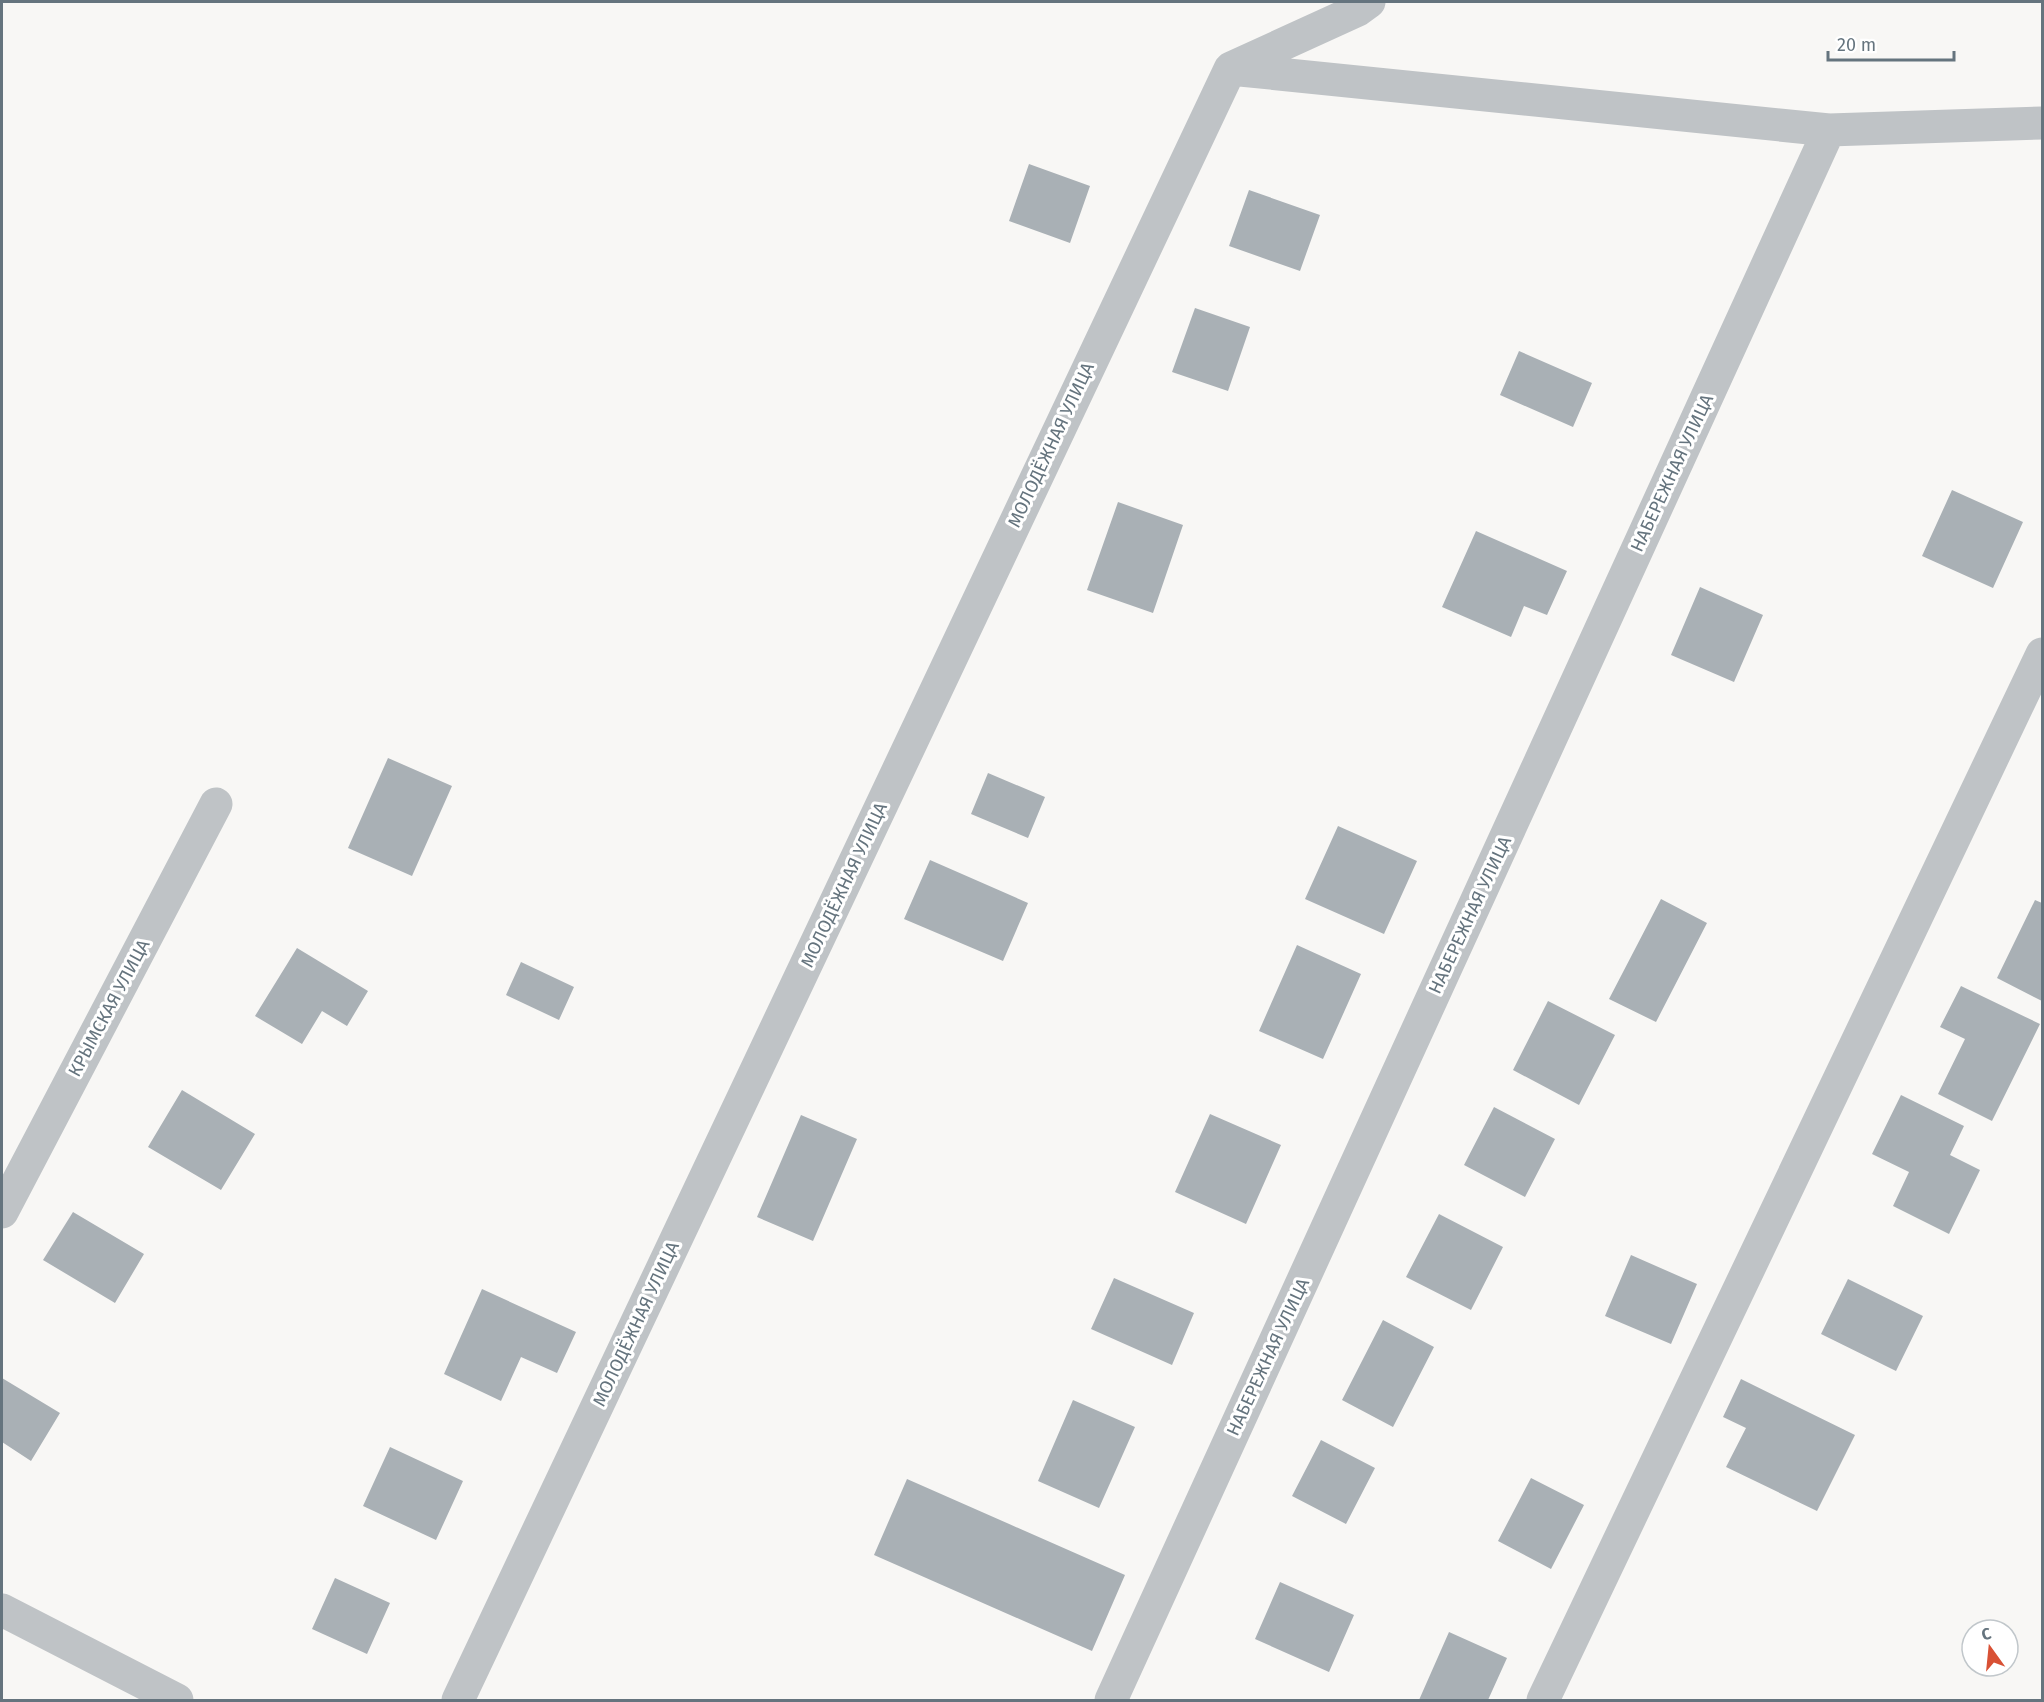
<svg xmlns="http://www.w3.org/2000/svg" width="2044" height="1702" font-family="'Fira Sans',sans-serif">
<rect width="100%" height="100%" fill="#f8f7f5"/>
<!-- building -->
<path fill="#a9b0b5" d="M1029,164L1090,186L1070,243L1009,221Z
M1249,190L1320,215L1300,271L1229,246Z
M1195,308L1250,327L1228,391L1172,372Z
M1519,351L1592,383L1573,427L1500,395Z
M1952,490L2023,522L1993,588L1922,556Z
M1118,502L1183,525L1153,613L1087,590Z
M1476,531L1567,571L1547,615L1524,606L1511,637L1442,607Z
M1700,587L1763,615L1734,682L1671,655Z
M388,758L452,786L412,876L348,848Z
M988,773L1045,797L1028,838L971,814Z
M1338,826L1417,861L1384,934L1305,899Z
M930,860L1028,903L1003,961L904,919Z
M1661,899L1707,923L1656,1022L1609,999Z
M2035,900L2042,903V1001L1997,978Z
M1297,945L1361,974L1323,1059L1259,1031Z
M297,948L368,991L347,1026L322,1011L302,1044L255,1016Z
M521,962L574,987L559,1020L506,995Z
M1961,986L2040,1024L1992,1121L1938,1094L1965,1039L1940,1027Z
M1548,1001L1615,1035L1579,1105L1513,1070Z
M182,1090L255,1134L221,1190L148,1147Z
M1901,1095L1964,1126L1950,1155L1980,1170L1949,1234L1893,1206L1909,1172L1872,1154Z
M1494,1107L1555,1139L1525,1197L1464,1165Z
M1210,1114L1281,1145L1246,1224L1175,1192Z
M801,1115L857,1139L813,1241L757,1217Z
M73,1212L144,1254L115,1303L43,1260Z
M1439,1214L1503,1247L1471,1310L1406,1277Z
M1631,1255L1697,1284L1671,1344L1605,1316Z
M1114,1278L1194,1313L1172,1365L1091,1329Z
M1848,1279L1923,1316L1896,1371L1821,1334Z
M482,1289L576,1332L557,1373L521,1357L501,1401L444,1374Z
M1383,1320L1434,1347L1393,1427L1342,1400Z
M2,1378L60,1413L31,1461L2,1442Z
M1741,1379L1855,1435L1817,1511L1726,1467L1746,1428L1723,1417Z
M1073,1400L1135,1427L1099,1508L1038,1481Z
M1321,1440L1375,1468L1346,1524L1292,1496Z
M390,1447L463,1481L436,1540L363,1506Z
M1531,1478L1584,1505L1551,1569L1498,1541Z
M907,1479L1125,1575L1092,1651L874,1555Z
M335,1578L390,1603L367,1654L312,1629Z
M1280,1582L1354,1615L1329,1672L1255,1639Z
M1449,1632L1507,1658L1488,1700H1419Z"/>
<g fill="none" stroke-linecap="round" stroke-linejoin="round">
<!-- street -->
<path stroke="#bfc3c6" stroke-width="33" d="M1231,68L1358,10L1369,2
M1230,69L1829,130L2042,123
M2,1212L216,804
M2,1610L177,1700
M458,1700L1230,69
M1111,1700L1829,130
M1543,1700L2042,654"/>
</g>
<g text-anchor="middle" stroke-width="6" stroke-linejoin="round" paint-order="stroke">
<!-- street labels -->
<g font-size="18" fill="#65747e" stroke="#fff">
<text transform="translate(1051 445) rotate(-65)" y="6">МОЛОДЁЖНАЯ УЛИЦА</text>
<text transform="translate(1672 473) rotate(-65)" y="6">НАБЕРЕЖНАЯ УЛИЦА</text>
<text transform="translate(844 885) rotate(-65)" y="6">МОЛОДЁЖНАЯ УЛИЦА</text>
<text transform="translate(1470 915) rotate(-65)" y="6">НАБЕРЕЖНАЯ УЛИЦА</text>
<text transform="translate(109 1008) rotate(-62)" y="6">КРЫМСКАЯ УЛИЦА</text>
<text transform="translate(636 1324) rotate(-65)" y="6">МОЛОДЁЖНАЯ УЛИЦА</text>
<text transform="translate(1268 1357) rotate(-65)" y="6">НАБЕРЕЖНАЯ УЛИЦА</text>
</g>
</g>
<!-- border -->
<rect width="2044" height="1702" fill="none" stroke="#65747e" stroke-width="6"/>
<!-- north arrow -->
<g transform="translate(1990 1648) rotate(345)"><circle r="28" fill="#ffffff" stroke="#c1c7cb" stroke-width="1.5"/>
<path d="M0-4.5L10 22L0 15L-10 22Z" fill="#d85135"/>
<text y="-9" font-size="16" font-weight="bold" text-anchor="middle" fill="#65747e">С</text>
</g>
<!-- scale -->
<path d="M1828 51v9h126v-9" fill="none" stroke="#65747e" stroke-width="3"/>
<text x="1837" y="51" font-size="18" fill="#65747e" stroke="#ffffff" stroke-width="4.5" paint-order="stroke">20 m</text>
</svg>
